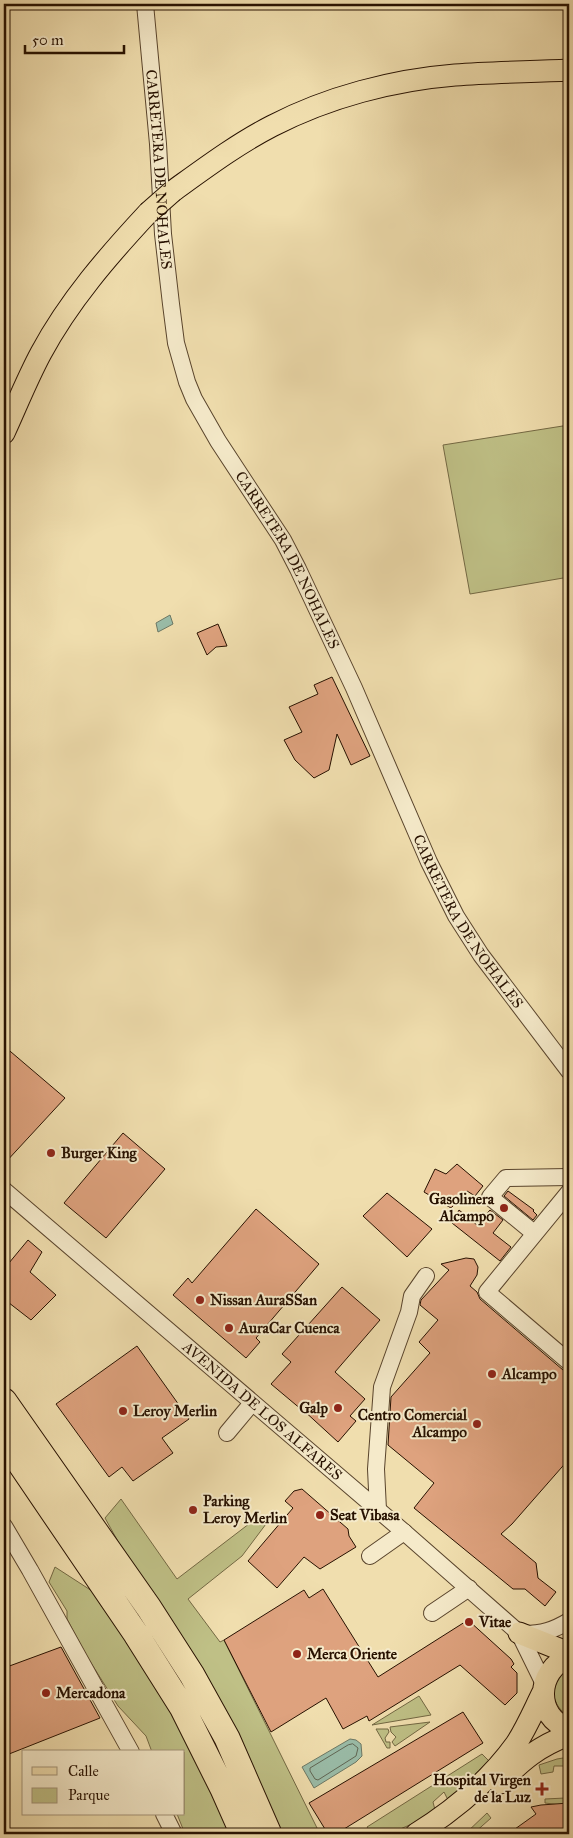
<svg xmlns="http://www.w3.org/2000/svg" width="573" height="1838" font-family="'IM FELL Great Primer',serif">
<rect width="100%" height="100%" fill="#f0deae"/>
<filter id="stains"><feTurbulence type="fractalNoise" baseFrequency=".004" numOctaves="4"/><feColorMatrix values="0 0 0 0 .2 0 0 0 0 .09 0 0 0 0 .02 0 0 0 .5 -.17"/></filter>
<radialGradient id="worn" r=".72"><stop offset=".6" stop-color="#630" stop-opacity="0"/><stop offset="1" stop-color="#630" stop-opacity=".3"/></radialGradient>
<!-- green -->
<path fill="#bfc086" stroke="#736843" d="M569,425V577L470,594L443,445Z
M121,1499L177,1579L258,1517L266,1524L242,1556L188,1599L220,1642L224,1640L320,1834H280L105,1518Z
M55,1567L89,1589L114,1613L194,1741L236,1834H185L177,1814H184V1752H152L146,1736L118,1706L86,1655L67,1619V1611L49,1582Z
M569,1667V1716C557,1710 550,1695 555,1681C557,1676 565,1671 569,1667Z
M419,1696L431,1715L372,1725Z
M430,1722L395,1746L392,1742L396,1737L391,1732L390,1727Z
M376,1729H388L389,1732L385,1738L386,1742H390V1748H387Z
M482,1754L489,1761L448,1800L444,1792L433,1802L435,1810L414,1823L389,1834H371L367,1827Z
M569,1757V1766H554L553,1772L541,1774L539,1765L557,1759Z
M565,1798L569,1800V1806L545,1803V1799Z
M487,1813L491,1818L473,1834H465Z"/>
<!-- water -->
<path fill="#9abca8" stroke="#6c7865" d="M170,615L173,624L158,632L156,623Z
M350,1739L356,1740L361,1744L362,1756L356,1762L314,1788L302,1767Z"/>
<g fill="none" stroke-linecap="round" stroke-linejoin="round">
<!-- shore -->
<path stroke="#606654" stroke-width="1" d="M353,1744L358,1748L356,1756L318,1780L315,1779L310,1771V1768L348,1745Z"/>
</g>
<!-- building -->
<path fill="#dea27e" stroke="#271100" d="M218,624L227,646L216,647L207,655L197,633Z
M332,677L370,756L351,765L337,734L329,770L314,778L295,760L284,740L302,732L289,707L318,694L314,685Z
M4,1046L65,1098L4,1164Z
M123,1133L165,1169L106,1238L64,1203Z
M457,1164L483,1186L475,1196L467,1191L451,1208L424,1192L435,1169L446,1174Z
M508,1191L534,1210L533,1211L537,1215L533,1220L504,1196Z
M387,1193L432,1229L407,1257L363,1216Z
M256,1209L319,1264L256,1338L260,1342L246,1358L173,1295L188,1278L192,1283Z
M459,1210L477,1225L490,1210L503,1220L493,1233L511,1247L500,1261L452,1223Z
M28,1240L42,1252L30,1272L56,1295L31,1320L4,1299V1269Z
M466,1258L474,1259L478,1267L477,1275L470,1286L477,1292L480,1299L563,1370L569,1372V1459L512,1524L501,1534L536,1563L538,1578L556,1592L545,1606L525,1589H513L414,1508L434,1483L388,1445L391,1397L430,1353L419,1342L438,1320L420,1305L421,1300L449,1270L441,1264Z
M342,1287L380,1320L335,1372L365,1399L350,1416L356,1421L338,1442L302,1409V1410L271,1384L291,1362L282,1354Z
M137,1346L189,1419L162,1438L173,1453L133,1481L122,1467L109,1477L56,1404Z
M302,1489L348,1529L349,1536L356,1547L320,1569L304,1557L277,1588L248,1561L293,1508L285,1501L294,1491Z
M323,1589L378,1677L468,1620L511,1659L514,1664L511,1667L517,1673V1693L505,1705L460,1665L369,1721L367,1716L343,1729L326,1698L271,1732L224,1640L304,1590L309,1598Z
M61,1647L100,1718L4,1756V1668Z
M463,1712L483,1743L336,1834H328L309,1803Z
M569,1803V1834H508L536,1814L531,1807L541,1805Z"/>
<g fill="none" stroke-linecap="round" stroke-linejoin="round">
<!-- minor casing -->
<g stroke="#59442c" stroke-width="18">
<g id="minor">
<path id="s1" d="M145,4L158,144L163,234L171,304L176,343L187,382L194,399L218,441L283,540L298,569L354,688L429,862L456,916L481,955L569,1071"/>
<path id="s2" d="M4,1190L404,1532L519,1633L544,1684"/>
<path d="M569,1192L487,1292L569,1362"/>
<path d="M534,1233L490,1197L506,1178L569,1177"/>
<path d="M227,1433L252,1403"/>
<path d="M378,1510L376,1469L382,1387L409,1312L412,1296L426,1276"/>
<path d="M4,1526L30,1570L131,1752"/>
<path d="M370,1556L404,1532"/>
<path d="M432,1613L469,1588"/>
<path d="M524,1634C542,1634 554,1630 569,1621"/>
<path d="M164,1814L174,1834"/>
</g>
</g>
<!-- major casing -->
<g stroke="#271100" stroke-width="23">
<path id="major" d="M173,191C205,168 237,144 272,126C328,97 393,80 455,75C493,72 531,72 569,70
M4,433C16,407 27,379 41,353C69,301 108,256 148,213
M519,1633L569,1653
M569,1657C536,1670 534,1717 569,1729
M500,1783C522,1760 539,1746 569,1735
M416,1834C453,1811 490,1780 516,1744C527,1727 534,1710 543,1692"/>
</g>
<!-- highway casing -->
<g stroke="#271100" stroke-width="27">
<path id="highway" d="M4,1401L149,1608L192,1675L227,1738L269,1834
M4,1440L136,1634L182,1707L223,1789L243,1834"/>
</g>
<!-- minor -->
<use href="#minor" stroke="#f5eaca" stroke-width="16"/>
<!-- major -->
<use href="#major" stroke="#f0deae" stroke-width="21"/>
<!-- highway -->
<use href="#highway" stroke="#f0deae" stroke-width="25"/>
<!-- major-bridge casing -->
<g stroke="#271100" stroke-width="23" stroke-linecap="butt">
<path id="major-bridge" d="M148,213L173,191"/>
</g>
<!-- major-bridge -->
<use href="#major-bridge" stroke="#f0deae" stroke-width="21"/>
</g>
<!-- markers -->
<g fill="#8f2418" stroke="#f5eaca" stroke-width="2">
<circle cx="51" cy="1153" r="5"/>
<circle cx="504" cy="1208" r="5"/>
<circle cx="200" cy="1300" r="5"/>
<circle cx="229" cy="1328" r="5"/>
<circle cx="492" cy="1374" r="5"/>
<circle cx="338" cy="1408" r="5"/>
<circle cx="123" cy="1411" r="5"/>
<circle cx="477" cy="1424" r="5"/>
<circle cx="193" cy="1510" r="5"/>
<circle cx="320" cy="1515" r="5"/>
<circle cx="469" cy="1622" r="5"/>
<circle cx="297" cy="1654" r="5"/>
<circle cx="46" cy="1693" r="5"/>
<path d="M539.5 1781.5h5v5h5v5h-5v5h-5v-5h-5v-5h5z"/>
</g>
<g text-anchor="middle" stroke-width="4" stroke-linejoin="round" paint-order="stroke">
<!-- street labels -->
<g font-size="15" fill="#271100" stroke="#f5eaca">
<text dy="5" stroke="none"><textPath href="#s1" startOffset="166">CARRETERA DE NOHALES</textPath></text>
<text dy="5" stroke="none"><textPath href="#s1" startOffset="586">CARRETERA DE NOHALES</textPath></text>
<text dy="5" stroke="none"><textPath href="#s1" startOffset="991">CARRETERA DE NOHALES</textPath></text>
<text dy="5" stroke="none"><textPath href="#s2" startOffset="340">AVENIDA DE LOS ALFARES</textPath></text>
</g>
<!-- poi labels -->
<g font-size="15" font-weight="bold" fill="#271100" stroke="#f5eaca" text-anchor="start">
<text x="61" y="1158">Burger King</text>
<text x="494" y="1204" text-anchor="end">Gasolinera<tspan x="494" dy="17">Alcampo</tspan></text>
<text x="210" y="1305">Nissan AuraSSan</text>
<text x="239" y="1333">AuraCar Cuenca</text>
<text x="502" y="1379">Alcampo</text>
<text x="328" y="1413" text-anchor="end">Galp</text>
<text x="133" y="1416">Leroy Merlin</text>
<text x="467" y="1420" text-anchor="end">Centro Comercial<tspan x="467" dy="17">Alcampo</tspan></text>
<text x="203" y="1506">Parking<tspan x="203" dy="17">Leroy Merlin</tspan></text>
<text x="330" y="1520">Seat Vibasa</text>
<text x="479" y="1627">Vitae</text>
<text x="307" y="1659">Merca Oriente</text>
<text x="56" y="1698">Mercadona</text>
<text x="531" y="1785" text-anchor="end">Hospital Virgen<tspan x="531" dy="17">de la Luz</tspan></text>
</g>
</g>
<!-- margin -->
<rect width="573" height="1838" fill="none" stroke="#f0deae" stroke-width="20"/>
<rect x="5" y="5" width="563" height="1828" fill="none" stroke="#271100" stroke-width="2.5"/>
<rect x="10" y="10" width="553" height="1818" fill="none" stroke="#271100"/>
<!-- legend -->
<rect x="22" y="1750" width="162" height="65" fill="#f5eaca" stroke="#a39379"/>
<rect x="32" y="1767" width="25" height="8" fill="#f0deae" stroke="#a39379"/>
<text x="68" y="1776" font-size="15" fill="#271100">Calle</text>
<rect x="32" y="1788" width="25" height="15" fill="#bfc086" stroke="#a39379"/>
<text x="68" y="1800" font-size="15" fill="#271100">Parque</text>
<!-- scale -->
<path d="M25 45v8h99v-8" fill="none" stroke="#271100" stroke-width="2.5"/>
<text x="32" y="45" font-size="15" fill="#271100" stroke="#f5eaca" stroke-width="4" paint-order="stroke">50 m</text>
<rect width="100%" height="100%" filter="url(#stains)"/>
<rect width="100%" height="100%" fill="url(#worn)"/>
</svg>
